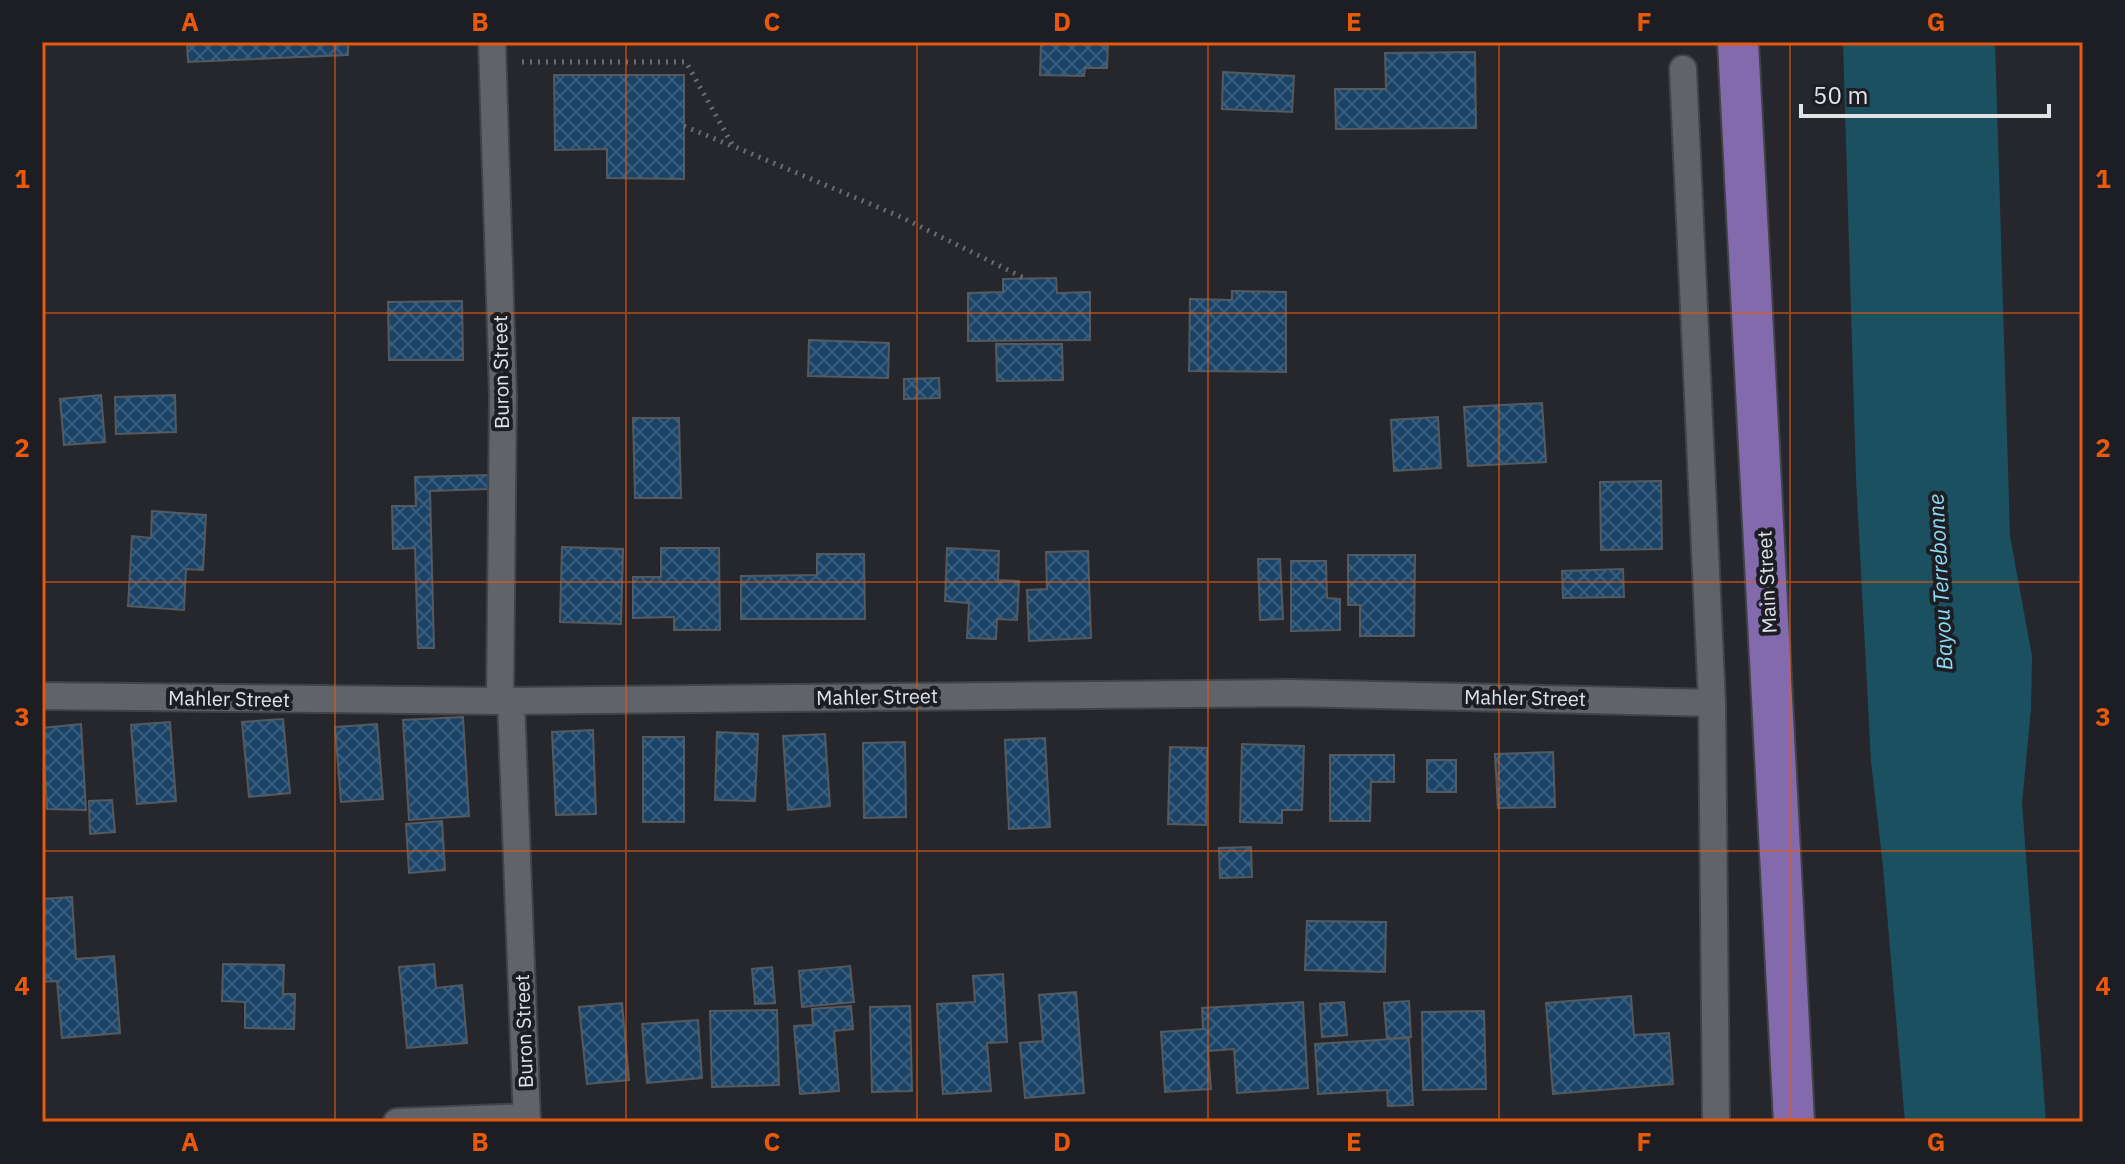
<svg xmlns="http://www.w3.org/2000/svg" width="2125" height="1164" font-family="'IBM Plex Sans',sans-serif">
<defs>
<pattern id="building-cross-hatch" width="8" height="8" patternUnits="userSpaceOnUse" patternTransform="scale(2)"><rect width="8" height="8" fill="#1a4367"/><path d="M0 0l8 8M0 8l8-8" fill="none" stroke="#3b5e7d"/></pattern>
</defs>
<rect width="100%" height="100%" fill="#26272d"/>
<!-- water -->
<path fill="#1b5061" d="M1843,42H1995L2010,536L2032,656L2031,709L2022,803L2046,1122H1905L1883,867L1871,761L1856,478Z"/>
<!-- building -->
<path fill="url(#building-cross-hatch)" stroke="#545a5f" stroke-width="2" d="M187,42H348V55L188,62Z
M1041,42H1108L1107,68H1085L1084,76L1040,75Z
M1475,52L1476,128L1336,129L1335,89H1386L1385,53Z
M1223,72L1294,76L1292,112L1222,109Z
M554,75H684V179L607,178V149L555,150Z
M1056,278L1057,293L1090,292V340L968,341V293L1003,292V279Z
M1232,291L1286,292V372L1189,371L1190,299L1232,300Z
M462,301L463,360H389L388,302Z
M809,340L889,343L888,378L808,376Z
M996,344H1062L1063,380L997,381Z
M939,378L940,398L904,399V379Z
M101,395L105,442L64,445L60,399Z
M175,395L176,432L116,434L115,397Z
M1542,403L1546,462L1468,466L1464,407Z
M1438,417L1441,468L1394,471L1391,420Z
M633,418H679L681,498H635Z
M488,475V489L430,491L434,648H418L415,548L393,549L392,506H416L415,477Z
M1661,481L1662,549L1601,550L1600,482Z
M152,511L206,515L203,570L186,569L184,610L128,606L132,536L151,538Z
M562,547L623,549L621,624L560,622Z
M661,548H719L720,630H674V617L633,618V577H661Z
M947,548L999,551L998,580L1019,581L1017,620L997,619L996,639L967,638L969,603L945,601Z
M1088,551L1091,638L1029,641L1027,590L1047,589L1046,552Z
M817,554H864L865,619H741V576L817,575Z
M1348,555H1415L1414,636H1360V605H1348Z
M1258,559H1280L1283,619L1260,620Z
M1291,561H1326L1327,598L1340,599V630L1291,631Z
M1623,569L1624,597L1563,598L1562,571Z
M463,717L469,816L409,820L403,720Z
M283,719L290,793L249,797L242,722Z
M170,722L176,801L137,804L131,725Z
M81,724L86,810L47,809L42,728Z
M377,724L383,799L341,802L335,727Z
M593,730L596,814L556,815L552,732Z
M717,732L758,734L755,801L715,800Z
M825,734L830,806L788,810L783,736Z
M643,737H684V822H643Z
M1045,738L1050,827L1009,829L1005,740Z
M905,742L906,817L864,818L863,743Z
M1242,744L1304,746L1302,810H1282V823L1240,822Z
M1170,747L1207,748L1206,825L1168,824Z
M1553,752L1555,807L1498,808L1495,754Z
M1330,755H1394V782H1371L1370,821H1330Z
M1427,760H1456V792H1427Z
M112,800L115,832L90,834L89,801Z
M442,821L445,870L409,873L406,824Z
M1251,847L1252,877L1220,878L1219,848Z
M72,897L76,959L114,956L120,1033L62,1038L57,981L43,982L42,899Z
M1307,921L1386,922L1385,972L1305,970Z
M223,964L284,965L283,994H295L294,1029L245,1028V1002L222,1001Z
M434,964L436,988L462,985L467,1043L407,1048L399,967Z
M850,966L854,1002L802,1007L799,971Z
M772,967L775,1003L755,1004L752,969Z
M1003,974L1007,1042L987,1043L991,1091L943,1094L937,1004L975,1002L973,976Z
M1076,992L1084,1093L1025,1098L1020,1043L1043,1041L1039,995Z
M1631,996L1634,1035L1669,1033L1673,1084L1553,1094L1546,1003Z
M1409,1001L1411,1037L1387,1039L1384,1003Z
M1303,1002L1308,1088L1237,1093L1234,1049L1208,1051L1211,1089L1165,1092L1161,1032L1203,1029L1202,1008Z
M1344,1002L1347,1035L1322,1037L1320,1004Z
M622,1003L629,1080L587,1084L579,1007Z
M851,1006L853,1029L834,1031L839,1091L800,1094L794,1026L813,1025L812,1009Z
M910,1006L912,1091L872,1092L870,1007Z
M777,1010L779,1085L712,1087L710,1011Z
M1484,1011L1486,1089L1423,1090L1422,1012Z
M698,1020L702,1078L647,1083L642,1024Z
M1409,1038L1413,1105L1388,1106L1387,1090L1318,1094L1315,1044Z"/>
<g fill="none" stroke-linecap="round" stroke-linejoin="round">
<!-- street casing -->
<g stroke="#414348" stroke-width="30">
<path id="street" d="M492,42L503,397L500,701
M1683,69L1712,703L1716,1122
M42,696L500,701L1291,693L1712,703
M511,701L527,1122
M397,1122L527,1117"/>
</g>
<!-- primary casing -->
<g stroke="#414348" stroke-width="44">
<path id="primary" d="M1738,42L1794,1122"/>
</g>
<!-- path -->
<path stroke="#6b6d72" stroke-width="5" stroke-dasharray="2 6" stroke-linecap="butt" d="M522,62H686L733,146L901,217L1026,279
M684,126L732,146"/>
<!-- street -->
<use href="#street" stroke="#61636a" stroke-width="26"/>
<!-- primary -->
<use href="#primary" stroke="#826aac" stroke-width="40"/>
</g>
<!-- grid -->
<path fill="none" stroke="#e8590c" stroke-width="2" stroke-opacity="0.55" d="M335,42V1122M626,42V1122M917,42V1122M1208,42V1122M1499,42V1122M1790,42V1122M42,313H2083M42,582H2083M42,851H2083"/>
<g text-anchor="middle" stroke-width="8" stroke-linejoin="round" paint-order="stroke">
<!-- street labels -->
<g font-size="20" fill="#e1e3e7" stroke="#1c1e24">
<text transform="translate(501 372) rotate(-91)" y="7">Buron Street</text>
<text transform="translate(1767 582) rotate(-93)" y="7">Main Street</text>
<text transform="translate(877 697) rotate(-1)" y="7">Mahler Street</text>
<text transform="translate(1525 698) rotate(1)" y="7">Mahler Street</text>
<text transform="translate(229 699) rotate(1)" y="7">Mahler Street</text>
<text transform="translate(524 1031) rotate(-92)" y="7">Buron Street</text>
</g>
<!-- water labels -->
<g font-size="22" font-style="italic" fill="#8cdaf5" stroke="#1c1e24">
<text transform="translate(1940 582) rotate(-93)" y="8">Bayou Terrebonne</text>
</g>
</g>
<!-- border -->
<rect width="2125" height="1164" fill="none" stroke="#1c1e24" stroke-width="88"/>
<!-- scale -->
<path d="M1801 104v12h248v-12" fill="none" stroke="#e1e3e7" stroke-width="4"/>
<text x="1813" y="104" font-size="24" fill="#e1e3e7" stroke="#1c1e24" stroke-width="6" paint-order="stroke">50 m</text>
<rect x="44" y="44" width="2037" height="1076" fill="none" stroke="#e8590c" stroke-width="3"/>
<g font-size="26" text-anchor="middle" font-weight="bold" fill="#e8590c">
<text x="190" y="31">A</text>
<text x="480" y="31">B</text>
<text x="772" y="31">C</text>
<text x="1062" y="31">D</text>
<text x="1354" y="31">E</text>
<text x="1644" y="31">F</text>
<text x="1936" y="31">G</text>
<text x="22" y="188">1</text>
<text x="2103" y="188">1</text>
<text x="22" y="457">2</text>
<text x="2103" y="457">2</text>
<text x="22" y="726">3</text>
<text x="2103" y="726">3</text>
<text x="22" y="995">4</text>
<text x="2103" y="995">4</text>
<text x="190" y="1151">A</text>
<text x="480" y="1151">B</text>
<text x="772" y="1151">C</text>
<text x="1062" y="1151">D</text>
<text x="1354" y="1151">E</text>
<text x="1644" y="1151">F</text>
<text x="1936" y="1151">G</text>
</g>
</svg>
